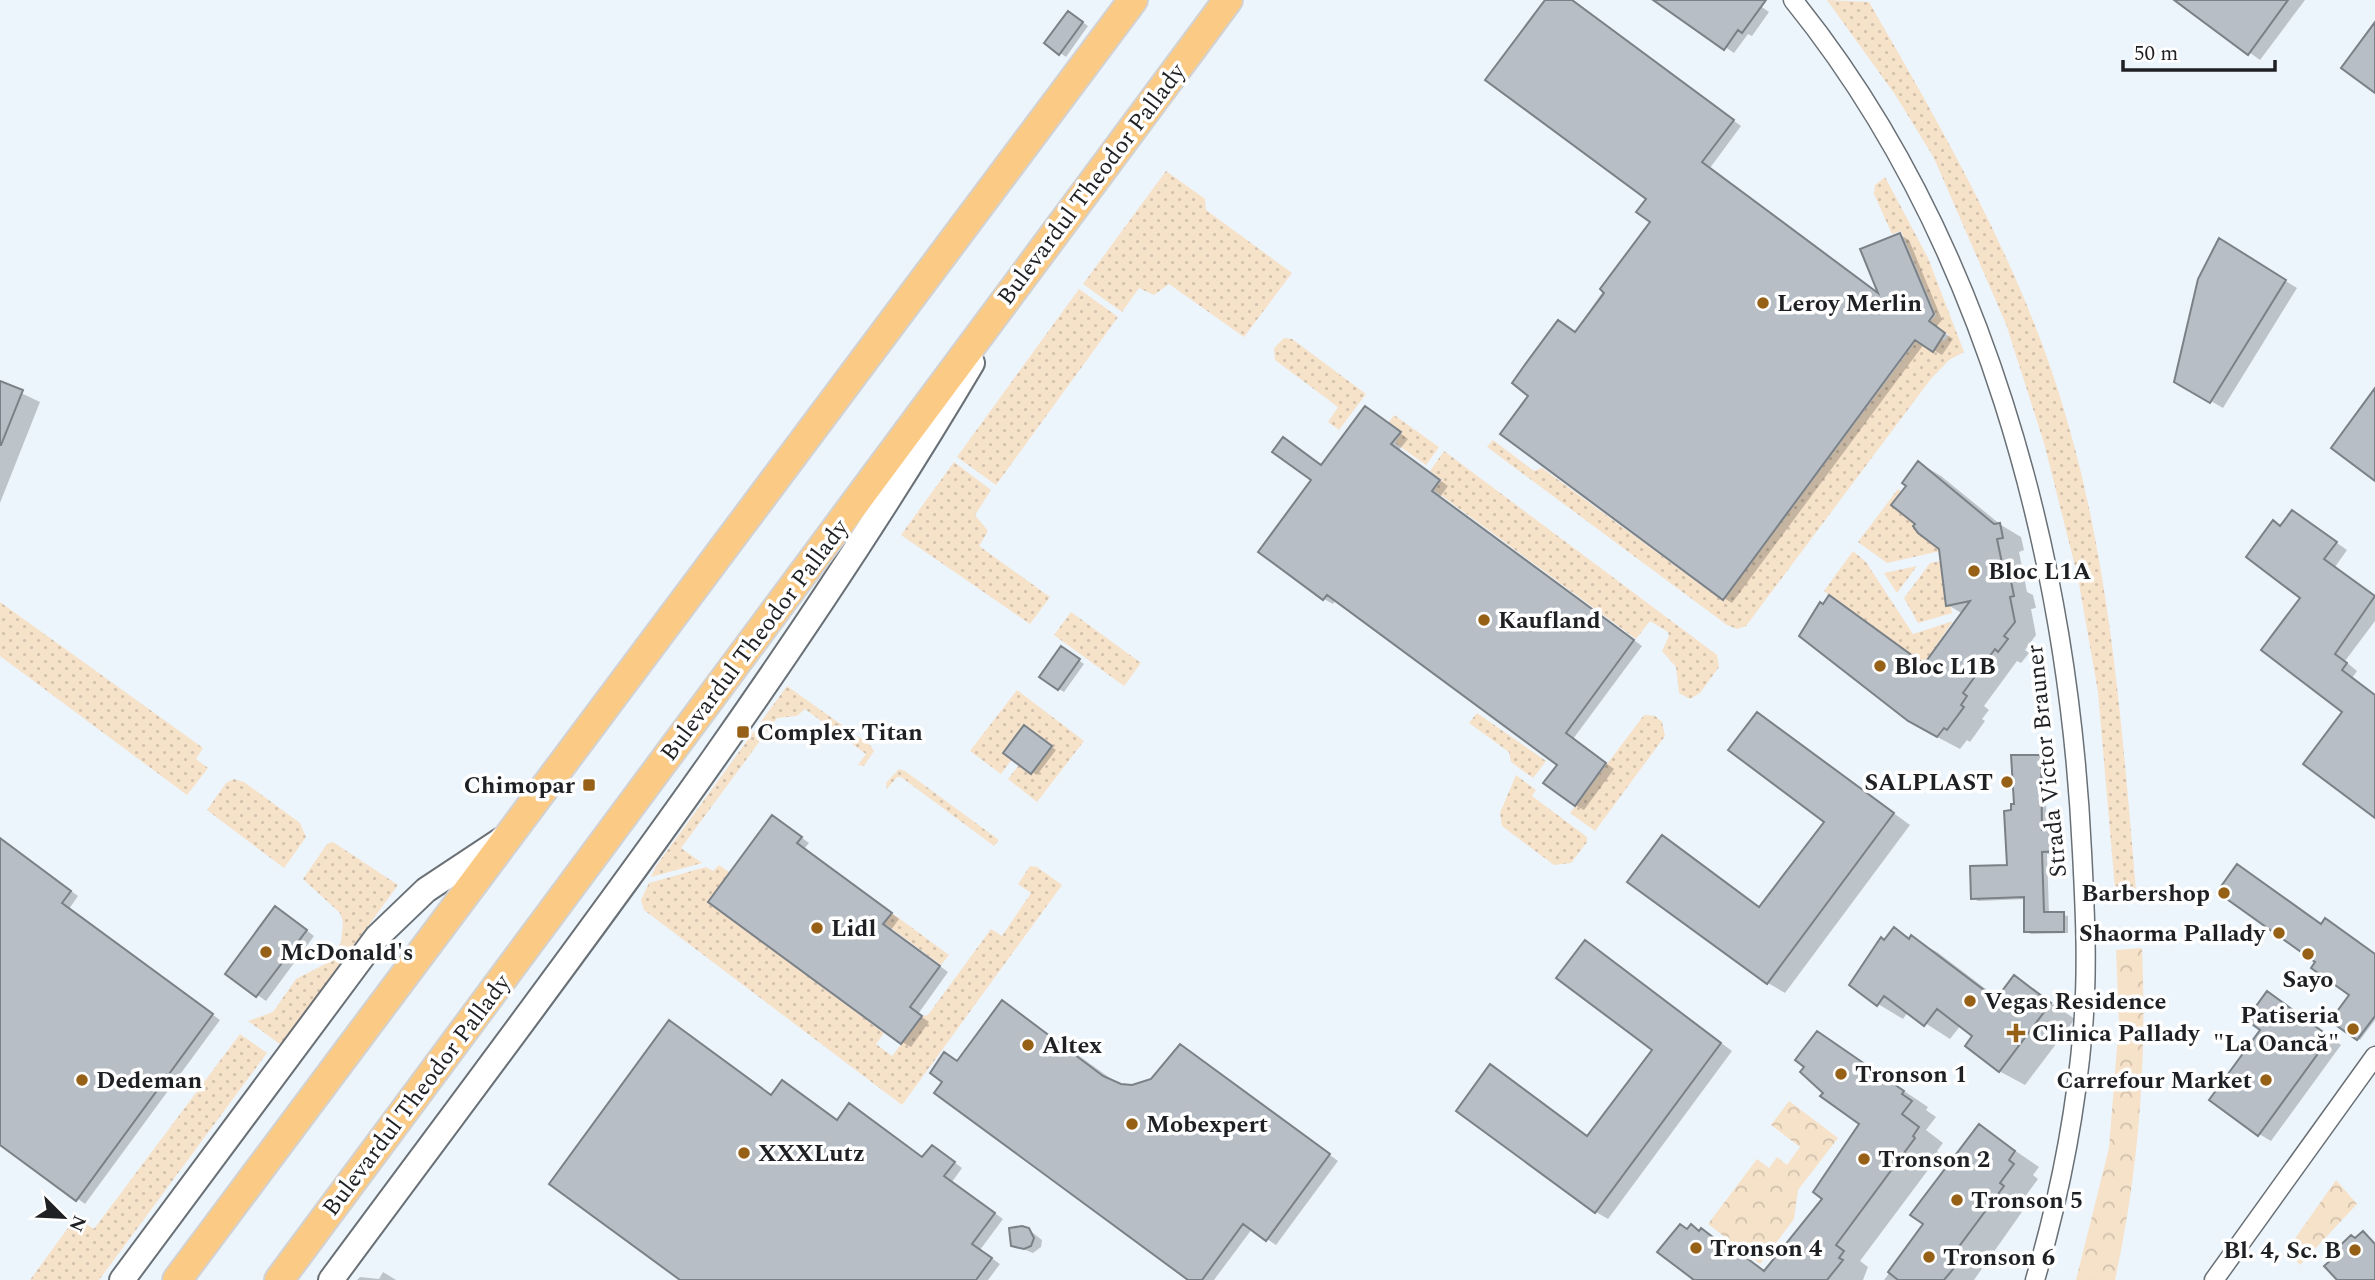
<svg xmlns="http://www.w3.org/2000/svg" width="2375" height="1280" font-family="Spectral,serif">
<defs>
<pattern id="grass-dots" width="8" height="8" patternUnits="userSpaceOnUse" patternTransform="scale(1.75)"><rect width="8" height="8" fill="#f6e1c9"/><path d="M2 2h.1M6 6h.1" fill="none" stroke="#d2c1ac" stroke-width="1.8" stroke-linecap="round"/></pattern>
<pattern id="park-crowns" width="20" height="18" patternUnits="userSpaceOnUse" patternTransform="scale(1.75)"><rect width="20" height="18" fill="#f6e1c9"/><path d="M2 6a3 3 0 1 1 6 0M12 15a3 3 0 1 1 6 0" fill="none" stroke="#d2c1ac"/></pattern>
</defs>
<rect width="100%" height="100%" fill="#edf5fc"/>
<!-- grass -->
<path fill="url(#grass-dots)" d="M1827,0L1869,2C1940,125 2013,251 2057,387C2111,554 2122,729 2137,903L2116,900L2098,692L2078,578L2044,443L2006,324L1934,158L1896,96Z
M1166,171L1205,199L1206,210L1292,273L1244,337L1169,284L1154,295L1139,288L1122,312L1083,284Z
M1885,177L1928,258L1964,352L1949,360L1930,380L1746,626L1737,629L1727,625L1487,447L1493,440L1534,471L1542,468L1723,601L1916,341L1933,352L1925,328L1944,341L1949,335L1930,322L1936,315L1901,231L1892,234L1874,194L1875,185Z
M1079,289L1118,317L996,485L957,457Z
M1284,338L1292,339L1366,394L1339,430L1328,422L1338,407L1275,360L1274,348Z
M1394,415L1439,447L1426,465L1395,443L1402,432L1389,422Z
M1444,451L1717,655L1719,667L1700,693L1690,699L1679,693L1676,667L1662,651L1669,636L1668,632L1650,621L1636,639L1434,490L1442,480L1430,471Z
M954,462L991,490L975,515L988,531L979,546L1050,597L1030,624L901,535Z
M1898,489L1901,491L1891,505L1941,541L1940,551L1887,563L1858,542Z
M1853,551L1866,562L1913,634L1953,621L1924,664L1824,591Z
M1941,561L1952,613L1918,623L1904,598L1930,563Z
M1917,566L1897,593L1884,573Z
M0,602L203,748L196,759L208,768L187,795L0,656Z
M1071,612L1141,663L1124,686L1054,635Z
M787,686L870,745L874,751L864,766L858,765L866,754L805,709L797,716L777,718L681,848L702,863L651,877L656,866Z
M1017,690L1084,741L1037,802L1008,779L1019,765L1052,745L1024,725L1012,759L1001,774L970,751Z
M1477,713L1546,761L1533,778L1511,762L1509,752L1469,723Z
M1644,715L1655,716L1662,722L1665,736L1595,831L1570,813Z
M899,769L905,771L999,840L994,846L901,777H897L887,789L886,783Z
M1516,775L1536,790L1532,796L1587,837V842L1571,863L1554,865L1502,826L1500,813Z
M234,779L244,782L300,823L306,837L284,868L207,810L226,783Z
M333,842L398,885L281,1045L248,1021L273,1012L296,979L329,962L341,942L343,922L340,913L303,879L327,844Z
M719,865L729,872L708,902L884,1033L876,1044L892,1056L923,1016L928,1015L991,929L1002,936L1031,893L1018,884L1030,866L1037,867L1062,885L902,1105L644,910L641,900L649,883L706,867L713,871Z
M892,913L949,955L941,965L884,923Z
M240,1034L267,1053L99,1280H30L76,1217L94,1229Z"/>
<!-- park -->
<path fill="url(#park-crowns)" d="M2142,948C2147,1061 2139,1170 2115,1280H2076L2109,1148L2119,1022L2116,950Z
M1789,1101L1838,1138L1798,1190L1794,1219L1760,1264L1708,1224L1757,1159L1769,1168L1777,1157L1787,1165L1800,1147L1771,1125Z
M2336,1180L2357,1204L2300,1265L2287,1250Z"/>
<!-- shadow -->
<path fill="#0003" d="M1547,0H1571L1741,126L1710,168L1881,295L1900,235L1909,240L1942,320L1936,327L1953,339L1942,355L1924,344L1732,603L1724,598L1530,395L1652,222L1649,198Z
M1656,0H1752L1769,12L1752,36L1748,34L1734,53Z
M2177,0H2305L2260,60Z
M1074,16L1088,26L1066,57L1046,43Z
M2220,241L2297,288L2223,408L2176,381Z
M0,383L40,402L0,503Z
M1374,413L1408,439L1399,450L1448,486L1440,497L1642,646L1573,739L1614,769L1584,810L1575,805L1560,765L1336,599L1333,604L1324,599L1260,551L1322,467Z
M1919,463L1941,476L2001,525L2021,537L2024,550L2019,552L2027,592L2033,595L2036,608L2031,609L2036,635L2025,650L2029,653L2021,663L2017,661L1984,706L1989,710L1982,719L1985,721L1970,742L1967,740L1960,749L1922,729L1801,636L1830,597L1926,664L1963,614L1948,605L1941,548L1917,523L1908,485Z
M2293,512L2347,550L2335,567L2375,597V621L2345,661L2357,671L2352,678L2375,695V816L2344,712L2281,527Z
M1067,652L1084,664L1064,692L1059,689Z
M1757,714L1910,825L1785,993L1768,983L1662,838L1761,908L1826,822Z
M1030,730L1056,750L1037,775L1032,772Z
M2040,756L2045,759L2047,832L2064,834L2066,853L2047,854L2049,913L2068,916V933L2031,934L2026,931V899L1978,901L1973,898L2009,867L2013,812Z
M781,822L809,843L804,849L899,919L891,930L948,972L918,1014L929,1022L911,1047L902,1042Z
M0,839L78,896L69,909L220,1020L85,1204L0,1143Z
M284,913L314,936L266,1001L227,973Z
M2321,927L2375,955V1020L2360,1040L2333,1021L2352,994L2318,962Z
M1894,929L1937,952L1999,999L2014,978L2075,1019L2025,1085L1999,1071L1975,1035L1961,1025L1950,1039L1908,1012L1903,1019L1878,1004L1885,942Z
M1585,942L1732,1051L1608,1219L1596,1212L1502,1073L1588,1137L1654,1050Z
M2268,993L2341,1045L2271,1141L2259,1134L2263,1030Z
M1011,1007L1121,1086L1132,1087L1152,1080L1189,1051L1338,1161L1276,1245L1252,1229L1214,1280H1191L958,1063Z
M1817,1033L1928,1107L1926,1110L1936,1117L1926,1130L1943,1143L1937,1151L1940,1154L1860,1261L1868,1267L1863,1280H1691L1688,1230L1720,1241L1766,1271L1825,1199L1861,1124L1825,1093L1806,1066Z
M772,1096L923,1159L941,1152L962,1168L952,1182L1003,1219L980,1250L1000,1264L988,1280H683Z
M1979,1126L2039,1167L2033,1175L2038,1179L2024,1198L2029,1202L1974,1280H1884L1926,1224Z
M1029,1230L1042,1240L1041,1247L1033,1253L1013,1245Z
M383,1272L396,1280H357L360,1277L379,1279Z"/>
<!-- building -->
<path fill="#b7bec5" stroke="#7a8187" stroke-width="2" d="M1545,0H1572L1734,120L1702,162L1878,293L1860,249L1900,233L1934,314L1929,321L1945,333L1933,352L1915,340L1723,600L1500,434L1528,396L1512,383L1524,366L1558,320L1575,332L1604,293L1600,289L1650,222L1636,212L1646,199L1485,80Z
M1653,0H1766L1742,33L1738,30L1724,50Z
M2174,0H2288L2248,55Z
M1068,11L1083,22L1059,55L1044,43Z
M2375,22V93L2341,68Z
M2219,238L2286,280L2210,403L2174,382L2198,279Z
M0,381L23,390L1,445H0Z
M2375,388V481L2331,448Z
M1365,406L1401,432L1391,444L1440,480L1432,491L1634,640L1566,733L1606,763L1575,806L1543,783L1557,765L1327,595L1323,600L1258,552L1311,480L1272,452L1283,437L1321,465Z
M1918,461L1994,524L2000,523L2003,538L1997,539L2006,582L2011,581L2014,596L2010,597L2015,622L2004,636L2008,639L1998,652L1995,649L1963,693L1967,696L1961,705L1964,707L1947,730L1944,728L1937,737L1908,721L1799,636L1820,602L1823,604L1829,595L1924,664L1970,601L1946,606L1939,549L1918,533L1913,526L1915,524L1891,505L1906,486L1902,483Z
M2292,510L2337,542L2324,559L2375,596L2335,654L2347,663L2342,670L2375,695V818L2303,764L2342,712L2261,650L2300,598L2246,557L2273,520L2280,526Z
M1061,646L1080,659L1058,690L1039,677Z
M1757,712L1894,813L1767,984L1627,882L1662,835L1759,907L1824,822L1728,750Z
M1024,725L1052,746L1031,774L1003,753Z
M2011,755H2041L2042,830L2060,829L2061,851L2042,852L2044,912H2064V932H2024V897L1971,899L1970,866L2007,865L2004,811L2011,810V804H2014Z
M772,815L802,837L797,843L892,913L883,924L940,966L910,1007L922,1016L901,1044L708,902Z
M0,838L71,891L62,903L213,1014L76,1201L0,1145Z
M2237,864L2321,924L2325,918L2375,954V1016L2357,1040L2330,1021L2349,995L2311,968L2315,962L2217,892Z
M275,906L307,930L256,997L225,974Z
M1894,927L1909,939L1911,935L1996,999L2014,975L2051,1003L1999,1072L1965,1046L1972,1036L1937,1009L1924,1026L1884,996L1877,1006L1849,985L1881,937L1884,940Z
M1585,940L1721,1043L1595,1213L1456,1111L1490,1064L1587,1136L1652,1050L1556,978Z
M2267,991L2330,1037L2258,1136L2209,1100L2260,1030L2246,1020Z
M1002,1000L1103,1076L1121,1084L1132,1085L1151,1079L1180,1044L1330,1154L1266,1241L1243,1224L1202,1280H1188L934,1093L942,1082L930,1073L944,1052L957,1061Z
M669,1020L771,1095L782,1080L837,1120L849,1103L922,1157L932,1145L955,1162L944,1176L995,1213L972,1244L992,1258L976,1280H680L549,1184Z
M1817,1031L1904,1091L1902,1094L1912,1101L1902,1114L1919,1127L1913,1136L1915,1138L1836,1245L1844,1251L1839,1258L1843,1260L1827,1280H1694L1657,1252L1680,1224L1687,1229L1691,1224L1699,1231L1701,1228L1718,1241L1720,1238L1764,1271L1822,1199L1813,1192L1859,1124L1820,1096L1823,1093L1800,1072L1804,1067L1795,1060Z
M1979,1124L2015,1151L2009,1160L2014,1164L2000,1183L2004,1186L1952,1256L1954,1258L1949,1265L1954,1268L1944,1280H1898L1888,1272L1923,1224L1910,1215Z
M1022,1226L1029,1228L1034,1238L1031,1246L1024,1249L1011,1246L1009,1228Z
M2363,1231L2375,1244V1280H2337L2324,1266L2331,1260L2328,1257L2351,1235L2355,1238Z"/>
<g fill="none" stroke-linecap="round" stroke-linejoin="round">
<!-- street casing -->
<g stroke="#697076" stroke-width="21">
<path id="street" d="M1793,0C1983,235 2068,554 2082,852C2085,910 2088,969 2083,1028C2076,1112 2059,1199 2035,1280
M2214,1280L2375,1056"/>
</g>
<!-- secondary casing -->
<g stroke="#697076" stroke-width="28">
<path id="secondary" d="M122,1280L377,937L426,890L503,839
M331,1280C552,981 782,684 972,363"/>
</g>
<!-- primary casing -->
<g stroke="#d2d2d3" stroke-width="32">
<path id="primary" d="M177,1280L1133,0
M279,1280L1228,0"/>
</g>
<!-- street -->
<use href="#street" stroke="#fff" stroke-width="18"/>
<!-- secondary -->
<use href="#secondary" stroke="#fff" stroke-width="24"/>
<!-- primary -->
<use href="#primary" stroke="#fbca85" stroke-width="28"/>
</g>
<!-- markers -->
<g fill="#966117" stroke="#fff" stroke-width="2.5">
<circle cx="1763" cy="303" r="7"/>
<circle cx="1974" cy="571" r="7"/>
<circle cx="1484" cy="620" r="7"/>
<circle cx="1880" cy="666" r="7"/>
<rect x="736" y="725" width="14" height="14" rx="3.5"/>
<circle cx="2007" cy="782" r="7"/>
<rect x="582" y="778" width="14" height="14" rx="3.5"/>
<circle cx="2224" cy="893" r="7"/>
<circle cx="817" cy="928" r="7"/>
<circle cx="2279" cy="933" r="7"/>
<circle cx="266" cy="952" r="7"/>
<circle cx="2308" cy="954" r="7"/>
<circle cx="1970" cy="1001" r="7"/>
<circle cx="2353" cy="1029" r="7"/>
<path d="M2012.5 1022.5h7v7h7v7h-7v7h-7v-7h-7v-7h7z"/>
<circle cx="1028" cy="1045" r="7"/>
<circle cx="1841" cy="1074" r="7"/>
<circle cx="82" cy="1080" r="7"/>
<circle cx="2266" cy="1080" r="7"/>
<circle cx="1132" cy="1124" r="7"/>
<circle cx="744" cy="1153" r="7"/>
<circle cx="1864" cy="1159" r="7"/>
<circle cx="1957" cy="1200" r="7"/>
<circle cx="1696" cy="1248" r="7"/>
<circle cx="2355" cy="1250" r="7"/>
<circle cx="1929" cy="1257" r="7"/>
</g>
<g text-anchor="middle" stroke-width="7" stroke-linejoin="round" paint-order="stroke">
<!-- street labels -->
<g font-size="24" fill="#1e2023" stroke="#fff">
<text transform="translate(1091 184) rotate(-53)" y="8">Bulevardul Theodor Pallady</text>
<text transform="translate(754 640) rotate(-53)" y="8">Bulevardul Theodor Pallady</text>
<text transform="translate(2046 761) rotate(-96)" y="8">Strada Victor Brauner</text>
<text transform="translate(416 1095) rotate(-53)" y="8">Bulevardul Theodor Pallady</text>
</g>
<!-- poi labels -->
<g font-size="24" font-weight="bold" fill="#1e2023" stroke="#fff" text-anchor="start">
<text x="1777" y="311">Leroy Merlin</text>
<text x="1988" y="579">Bloc L1A</text>
<text x="1498" y="628">Kaufland</text>
<text x="1894" y="674">Bloc L1B</text>
<text x="757" y="740">Complex Titan</text>
<text x="1993" y="790" text-anchor="end">SALPLAST</text>
<text x="575" y="793" text-anchor="end">Chimopar</text>
<text x="2210" y="901" text-anchor="end">Barbershop</text>
<text x="831" y="936">Lidl</text>
<text x="2265" y="941" text-anchor="end">Shaorma Pallady</text>
<text x="280" y="960">McDonald's</text>
<text x="2308" y="987" text-anchor="middle">Sayo</text>
<text x="1984" y="1009">Vegas Residence</text>
<text x="2339" y="1023" text-anchor="end">Patiseria<tspan x="2339" dy="28">"La Oancă"</tspan></text>
<text x="2032" y="1041">Clinica Pallady</text>
<text x="1042" y="1053">Altex</text>
<text x="1855" y="1082">Tronson 1</text>
<text x="96" y="1088">Dedeman</text>
<text x="2252" y="1088" text-anchor="end">Carrefour Market</text>
<text x="1146" y="1132">Mobexpert</text>
<text x="758" y="1161">XXXLutz</text>
<text x="1878" y="1167">Tronson 2</text>
<text x="1971" y="1208">Tronson 5</text>
<text x="1710" y="1256">Tronson 4</text>
<text x="2341" y="1258" text-anchor="end">Bl. 4, Sc. B</text>
<text x="1943" y="1265">Tronson 6</text>
</g>
</g>
<!-- north arrow -->
<g transform="translate(63 1217) rotate(114)" stroke="#ffffff" stroke-width="5" paint-order="stroke">
<path d="M0-5L12 26L0 18L-12 26Z" fill="#1e2023"/>
<text y="-10" font-size="19" font-weight="bold" text-anchor="middle" fill="#1e2023">N</text>
</g>
<!-- scale -->
<path d="M2123 60v10h152v-10" fill="none" stroke="#1e2023" stroke-width="3.5"/>
<text x="2134" y="60" font-size="21" fill="#1e2023" stroke="#ffffff" stroke-width="5" paint-order="stroke">50 m</text>
</svg>
